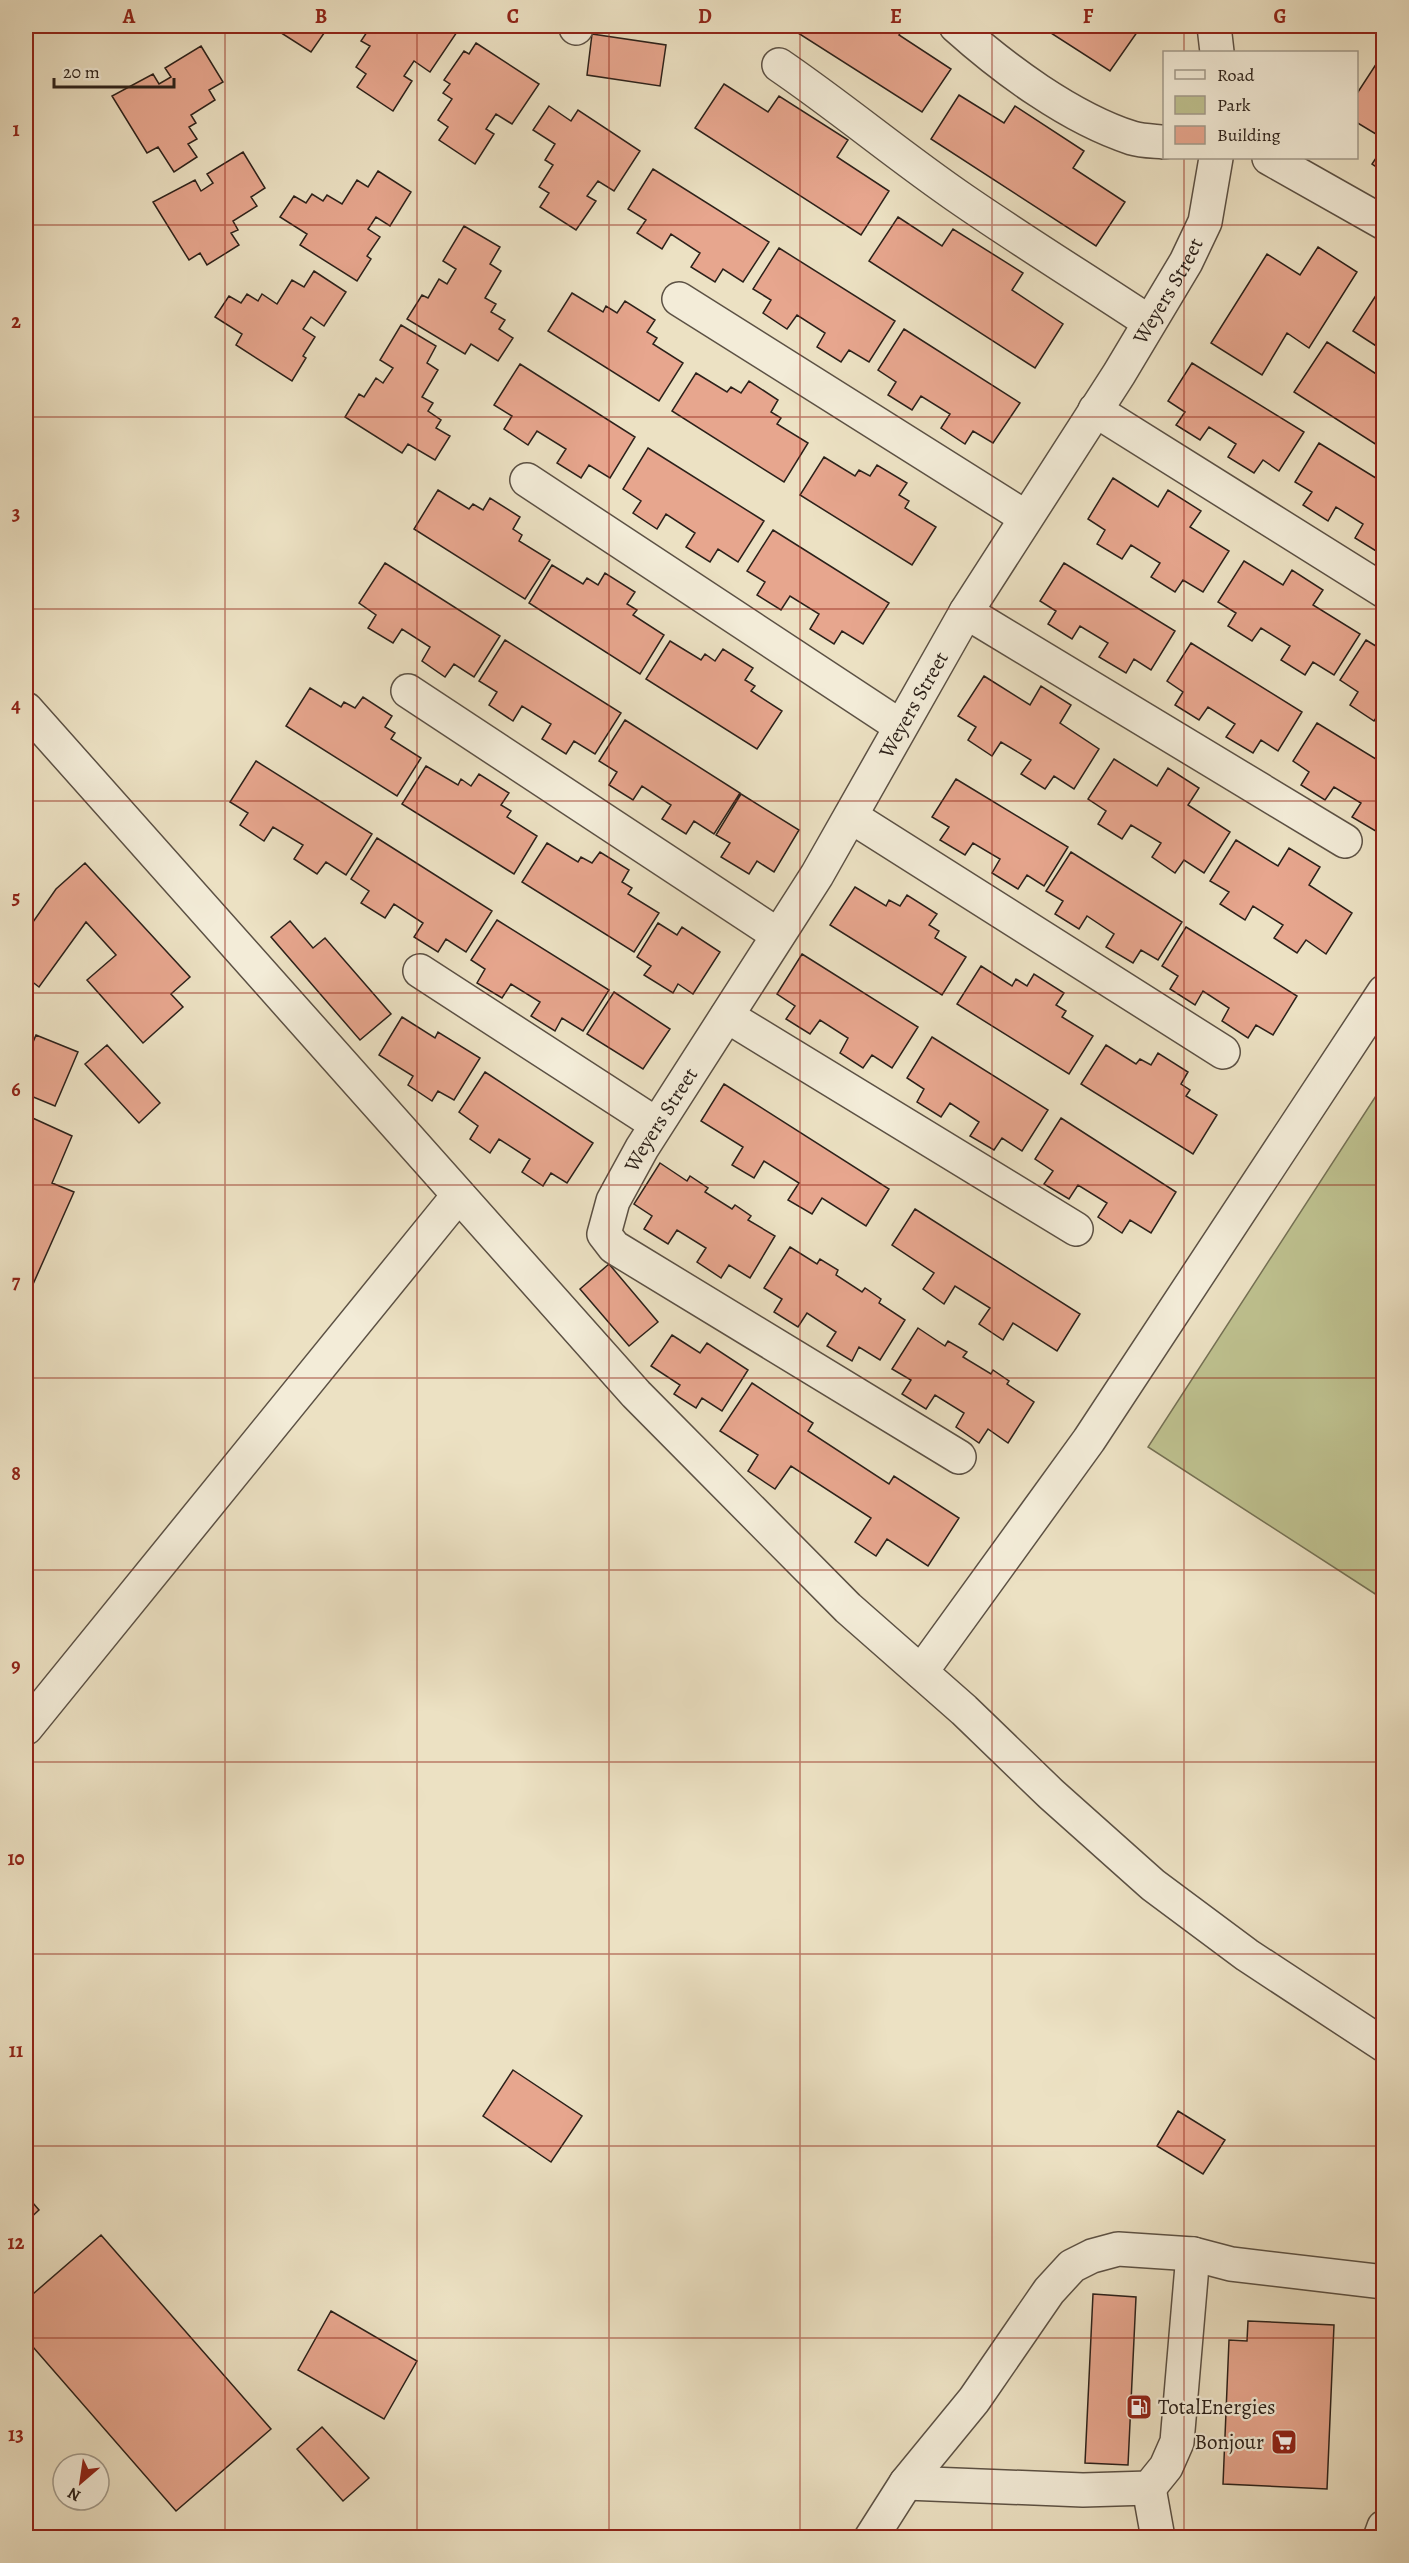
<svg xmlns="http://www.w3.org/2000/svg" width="1409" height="2563" font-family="Alegreya,serif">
<rect width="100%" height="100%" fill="#ece1c3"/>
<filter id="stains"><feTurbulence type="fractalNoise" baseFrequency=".00333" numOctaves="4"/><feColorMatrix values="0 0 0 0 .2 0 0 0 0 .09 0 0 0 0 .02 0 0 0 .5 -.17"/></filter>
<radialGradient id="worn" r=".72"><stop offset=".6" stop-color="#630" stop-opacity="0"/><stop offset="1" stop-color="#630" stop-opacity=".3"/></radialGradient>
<!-- green -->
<path fill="#bec18f" stroke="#757154" stroke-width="1.5" d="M1383,1085V1599L1148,1447Z"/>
<!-- building -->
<path fill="#e7a68e" stroke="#2c211a" stroke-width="1.5" d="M277,26H329L311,52L275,29Z
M364,26H448L457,32L430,72L414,61L404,76L412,81L393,111L357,87L366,74L356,67L370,46L361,41L367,32L362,29Z
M787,26H905L899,35L951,69L922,112Z
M1040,26H1136L1140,28L1110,71Z
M592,34L666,45L660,86L587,75Z
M476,43L539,84L512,124L496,114L486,129L494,134L475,164L439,140L448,127L438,120L452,99L443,93L450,84L444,80L464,51L469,54Z
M201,46L223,82L209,90L215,100L191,115L196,123L189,127L197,139L188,144L197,157L174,172L158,147L147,153L112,96L153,74L159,84L171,77L165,68Z
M1384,52V139L1356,122V95Z
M724,84L768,112L779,96L848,140L837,157L889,191L861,235L695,128Z
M959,95L1004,123L1015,106L1084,151L1073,168L1125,202L1096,246L931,139Z
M549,106L571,121L578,110L640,151L614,191L598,181L587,196L596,201L576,230L540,207L549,193L539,187L553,165L545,160L555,144L533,130Z
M1384,146V172L1372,164Z
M243,152L265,188L251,197L257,206L233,221L238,230L231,233L239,245L207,265L200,253L189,260L153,202L195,180L201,191L213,183L207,174Z
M653,169L769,242L743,282L723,269L715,282L691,267L700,253L671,234L662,249L637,233L646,220L628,209Z
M378,171L411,192L390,226L376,217L368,229L380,237L367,256L371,259L357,281L300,245L307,234L280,217L294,196L306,203L312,194L323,201L327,195L342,204L357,180L368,187Z
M898,217L942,246L953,229L1023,273L1012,290L1063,324L1035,368L869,261Z
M464,226L500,247L490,264L501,271L485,298L496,304L491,312L505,320L499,329L513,338L498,361L471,344L465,354L407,319L422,295L428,298L439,279L447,284L456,269L443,261Z
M1318,247L1357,272L1309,348L1287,333L1262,375L1211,343L1267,254L1300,275Z
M779,248L895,321L869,362L849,350L841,362L817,347L825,333L797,315L787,329L763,313L771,300L753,289Z
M314,271L346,292L324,326L311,317L303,329L315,337L303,356L306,358L292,381L236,345L242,334L215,317L229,296L241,303L247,294L258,301L262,294L277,304L292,280L304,287Z
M1382,286L1384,287V351L1353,331Z
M572,293L603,312L606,306L617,313L625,301L655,320L647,332L657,338L653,344L683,363L659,401L548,331Z
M401,325L436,346L427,363L438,370L422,397L433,403L428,411L441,420L436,428L450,436L435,460L408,444L402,453L345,417L359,394L364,397L376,378L383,383L393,368L380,360Z
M904,329L1020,403L993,443L973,431L965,444L941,428L950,414L921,396L912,410L888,395L896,382L878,370Z
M1327,342L1384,379V442L1380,447L1294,392Z
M1192,363L1304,432L1279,471L1263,460L1254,473L1228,457L1236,444L1209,427L1200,440L1176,425L1185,412L1168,401Z
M520,364L635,437L610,478L589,465L581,478L557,463L566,449L537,431L528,445L504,429L512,416L494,405Z
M696,373L727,392L731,387L741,393L749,381L778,400L771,412L781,418L777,424L808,443L784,482L672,411Z
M1319,443L1384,483V550L1381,554L1355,538L1363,524L1336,507L1328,521L1303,505L1312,492L1295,482Z
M648,448L764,521L738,562L718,549L710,562L686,547L695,533L666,514L657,529L633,513L641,501L623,489Z
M824,457L855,476L859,470L870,476L877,465L907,483L899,495L909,501L905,508L936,527L912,565L800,495Z
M1113,478L1158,507L1168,490L1201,511L1190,527L1229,551L1203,592L1183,580L1175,592L1151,577L1160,563L1131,545L1122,559L1097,544L1105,530L1088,519Z
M438,490L469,509L473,504L483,510L490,498L520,517L513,529L522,535L519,541L550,560L525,599L414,529Z
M773,530L889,603L863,644L842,631L834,644L810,629L819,614L790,596L781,610L757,595L765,582L747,571Z
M1244,561L1283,585L1292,570L1323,590L1313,605L1360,634L1334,675L1313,662L1305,675L1281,660L1290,646L1261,628L1252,641L1228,626L1236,613L1218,602Z
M385,563L500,636L474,677L454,664L445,677L422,661L430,647L402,629L393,643L368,628L376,615L359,603Z
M1064,563L1175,631L1151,670L1134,659L1126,673L1099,657L1108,643L1080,626L1072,639L1048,624L1056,611L1040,601Z
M552,565L583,584L587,578L598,585L605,573L635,592L627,604L637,610L633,615L664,635L640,674L529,603Z
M505,640L621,713L595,754L574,741L566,754L542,739L551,724L522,706L513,721L489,705L497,692L479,681Z
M1366,640L1384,651V706L1374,721L1350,705L1358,692L1340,680Z
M670,641L701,660L705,654L715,661L723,649L753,668L745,680L755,686L751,691L782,711L757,749L646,679Z
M1191,643L1302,712L1278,751L1261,740L1253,753L1226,737L1235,724L1208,707L1199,720L1175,705L1183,692L1167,681Z
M984,676L1030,705L1041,686L1071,705L1060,723L1099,749L1074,789L1054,776L1045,789L1021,774L1031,760L1001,742L992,756L968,740L976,727L958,716Z
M310,688L341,707L344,702L355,708L363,697L392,716L385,727L395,733L391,739L421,758L397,796L286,726Z
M625,720L740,793L714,834L694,821L686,834L662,819L671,805L642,786L633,800L609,785L617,772L599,761Z
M1317,723L1384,764V826L1379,833L1352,817L1361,803L1334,787L1325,800L1301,785L1309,772L1293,761Z
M1114,759L1157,786L1168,768L1199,788L1188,805L1230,832L1204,873L1184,860L1175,873L1152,857L1161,843L1131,825L1122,839L1098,824L1106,811L1088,799Z
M256,761L372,834L346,875L326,862L317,874L294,859L303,845L273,827L264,841L240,825L248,813L230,802Z
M426,766L458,785L461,779L471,786L479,774L509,793L501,805L511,811L507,817L537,836L514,874L402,804Z
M956,779L1068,847L1044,886L1027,875L1018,889L992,873L1000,859L973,843L965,855L940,840L949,827L932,817Z
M741,794L799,830L774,872L757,861L749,874L721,857L730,843L716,835Z
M377,838L492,911L466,952L446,939L438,952L414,937L423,923L394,904L385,918L361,903L369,891L351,879Z
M1236,840L1278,866L1289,848L1320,867L1309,885L1352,913L1326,954L1306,940L1297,953L1274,938L1283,925L1253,906L1245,920L1220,904L1229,892L1210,881Z
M547,843L578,862L581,857L592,863L600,852L629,870L622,882L632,888L628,894L659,913L634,952L522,882Z
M1071,852L1182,922L1158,960L1141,950L1133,963L1106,947L1114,934L1087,916L1079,929L1055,914L1063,901L1046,891Z
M85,863L190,977L171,994L183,1007L143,1043L87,980L116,955L86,922L39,987L26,977V932L56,889Z
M855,887L886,906L889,900L900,906L907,895L937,914L929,925L939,931L935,938L966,957L942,995L830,925Z
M497,920L609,990L583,1031L562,1018L555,1031L531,1016L540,1002L511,984L502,998L477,983L485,969L471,960Z
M290,921L313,948L325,938L391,1014L360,1040L271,937Z
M658,923L677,935L682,927L720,952L693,994L678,984L673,993L644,975L651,966L637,957Z
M1186,927L1297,996L1273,1035L1256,1025L1248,1038L1222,1021L1229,1008L1203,991L1195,1005L1170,989L1178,976L1162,966Z
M802,954L918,1027L892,1068L872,1055L863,1068L840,1053L848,1038L820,1020L810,1034L786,1019L795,1006L777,994Z
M981,966L1012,986L1016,979L1027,986L1034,974L1064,993L1056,1005L1066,1011L1062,1017L1093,1036L1069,1074L957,1004Z
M614,992L670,1029L643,1069L587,1034Z
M402,1017L435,1038L438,1032L480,1058L454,1100L438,1091L432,1101L408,1085L413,1076L379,1055Z
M36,1035L78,1052L55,1106L26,1094V1059Z
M932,1037L1048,1110L1022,1151L1002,1138L994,1150L970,1136L979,1122L950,1103L941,1117L917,1102L924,1089L907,1078Z
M107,1045L160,1103L139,1123L85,1064Z
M1106,1045L1136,1064L1140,1059L1151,1065L1158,1053L1188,1072L1181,1084L1190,1090L1186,1096L1217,1115L1193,1154L1081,1084Z
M485,1072L593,1143L567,1183L551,1173L543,1186L522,1172L530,1159L499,1139L490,1153L470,1139L478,1126L459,1112Z
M724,1084L889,1189L866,1226L822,1198L812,1214L788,1200L799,1183L764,1161L754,1178L732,1165L743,1147L701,1121Z
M26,1115L72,1136L52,1183L74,1192L26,1300Z
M1061,1118L1176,1192L1151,1233L1130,1220L1122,1233L1098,1217L1107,1203L1078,1185L1069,1199L1044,1184L1053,1171L1035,1159Z
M660,1163L687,1181L690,1176L708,1188L705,1192L732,1209L735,1205L751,1216L748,1220L775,1236L750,1278L729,1265L721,1278L697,1262L706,1248L677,1230L668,1244L644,1229L652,1216L634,1204Z
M915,1209L1080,1314L1057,1351L1013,1323L1003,1340L979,1324L990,1308L955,1286L944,1304L923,1289L934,1273L892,1245Z
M790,1247L817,1264L820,1259L838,1270L836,1275L862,1292L865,1288L881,1299L879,1303L905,1320L880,1360L859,1347L852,1361L827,1346L836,1332L807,1313L798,1327L774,1312L782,1299L764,1288Z
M609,1264L658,1322L629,1346L580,1289Z
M918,1328L945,1346L948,1341L967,1352L963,1357L991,1374L993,1370L1009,1381L1007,1384L1034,1402L1008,1443L988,1429L979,1443L956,1427L964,1413L935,1395L926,1409L902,1394L911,1380L892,1369Z
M672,1335L700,1353L707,1343L748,1370L722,1411L702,1398L696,1408L674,1394L680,1385L651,1366Z
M752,1383L813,1423L808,1431L889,1484L894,1476L959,1518L928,1566L887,1539L876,1556L855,1542L871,1518L791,1466L775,1489L748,1471L758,1455L720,1431Z
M513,2070L582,2116L551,2162L483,2116Z
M1178,2111L1225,2140L1203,2174L1157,2146Z
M26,2195L39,2210L26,2222Z
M101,2235L271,2429L176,2511L26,2339V2300Z
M1093,2294L1136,2297L1128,2465L1085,2463Z
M331,2311L417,2361L384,2419L298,2370Z
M1248,2321L1334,2325L1327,2489L1223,2484L1229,2340L1247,2341Z
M322,2427L369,2478L343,2501L297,2449Z"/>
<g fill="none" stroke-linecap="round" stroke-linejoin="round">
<!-- minor casing -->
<g stroke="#5c5144" stroke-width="36">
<g id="minor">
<path d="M956,26C1004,69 1070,118 1132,138C1142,141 1154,141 1164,142"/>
<path d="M1214,26L1217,52"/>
<path d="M576,28L577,26"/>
<path d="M779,65C842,108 900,157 963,200C1024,242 1087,281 1149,322"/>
<path d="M1269,158L1384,223"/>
<path d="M679,299L1025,517"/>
<path d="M1095,410L1384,591"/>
<path d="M527,480L900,726"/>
<path d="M966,612L1345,841"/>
<path d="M408,691L778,935"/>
<path d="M26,709L636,1394L848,1608L964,1710L1051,1794L1153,1885L1247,1955L1384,2045"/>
<path d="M852,817L1223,1052"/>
<path d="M420,971L656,1124"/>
<path d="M727,1016L1076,1229"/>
<path id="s1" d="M959,1457L614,1247L604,1234L613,1201L642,1148L817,875L966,612L1119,374L1186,262L1205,222L1216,158"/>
<path d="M921,1672L1089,1440L1384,992"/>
<path d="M26,1728L458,1196"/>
<path d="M906,2483L1083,2490L1149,2488L1166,2467L1177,2442L1193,2254"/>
<path d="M1149,2488L1158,2538"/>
<path d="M871,2538L906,2483L974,2400L1049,2291L1072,2266L1092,2256L1118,2249L1193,2254L1231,2264L1384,2282"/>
<path d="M1380,2538L1384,2527"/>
</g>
</g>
<!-- minor -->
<use href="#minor" stroke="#f3ecd8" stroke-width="33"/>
</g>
<!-- grid -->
<path fill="none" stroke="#8f2418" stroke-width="1.5" stroke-opacity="0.55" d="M225,26V2538M417,26V2538M609,26V2538M800,26V2538M992,26V2538M1184,26V52M1184,158V2538M26,225H1384M26,417H1384M26,609H1384M26,801H1384M26,993H1384M26,1185H1384M26,1378H1384M26,1570H1384M26,1762H1384M26,1954H1384M26,2146H1384M26,2338H1384"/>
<!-- icons -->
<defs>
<g id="fuel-square" transform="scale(1.35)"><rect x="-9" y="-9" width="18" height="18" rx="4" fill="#8f2418" stroke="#f3ecd8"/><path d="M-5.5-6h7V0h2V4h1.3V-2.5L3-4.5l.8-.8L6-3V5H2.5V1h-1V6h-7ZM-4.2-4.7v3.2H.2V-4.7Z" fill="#fff"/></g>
<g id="supermarket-square" transform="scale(1.35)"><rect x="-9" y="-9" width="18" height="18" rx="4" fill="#8f2418" stroke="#f3ecd8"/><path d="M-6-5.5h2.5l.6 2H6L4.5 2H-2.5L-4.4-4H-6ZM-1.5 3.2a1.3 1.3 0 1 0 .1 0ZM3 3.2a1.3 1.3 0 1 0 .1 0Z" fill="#fff"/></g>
</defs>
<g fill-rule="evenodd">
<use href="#fuel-square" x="1139" y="2407"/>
<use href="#supermarket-square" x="1284" y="2442"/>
</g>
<g text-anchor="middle" stroke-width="4.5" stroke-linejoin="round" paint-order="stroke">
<!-- street labels -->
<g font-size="21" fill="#2c211a" stroke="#f3ecd8">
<text dy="7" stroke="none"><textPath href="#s1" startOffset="1521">Weyers Street</textPath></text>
<text dy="7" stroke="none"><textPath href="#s1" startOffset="1035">Weyers Street</textPath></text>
<text dy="7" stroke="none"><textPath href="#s1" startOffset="549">Weyers Street</textPath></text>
</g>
<!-- poi labels -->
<g font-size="21" fill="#2c211a" stroke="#f3ecd8" text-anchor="start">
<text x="1158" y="2414">TotalEnergies</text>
<text x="1264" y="2449" text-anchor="end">Bonjour</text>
</g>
</g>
<!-- margin -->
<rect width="1409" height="2563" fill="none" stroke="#ece1c3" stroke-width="66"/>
<!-- legend -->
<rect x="1163" y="51" width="195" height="108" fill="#f3ecd8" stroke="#a39b8c" stroke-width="1.5"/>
<rect x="1175" y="70" width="30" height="9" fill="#f3ecd8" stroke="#a39b8c" stroke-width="1.5"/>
<text x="1217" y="81" font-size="18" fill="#2c211a">Road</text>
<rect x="1175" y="96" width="30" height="18" fill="#bec18f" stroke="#a39b8c" stroke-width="1.5"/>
<text x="1217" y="111" font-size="18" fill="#2c211a">Park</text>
<rect x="1175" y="126" width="30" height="18" fill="#e7a68e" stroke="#a39b8c" stroke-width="1.5"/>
<text x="1217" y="141" font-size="18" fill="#2c211a">Building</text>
<!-- north arrow -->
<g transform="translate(81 2482) rotate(209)"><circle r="28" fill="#f3ecd8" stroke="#a39b8c" stroke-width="1.5"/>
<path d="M0-4.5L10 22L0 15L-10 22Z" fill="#8f2418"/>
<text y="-9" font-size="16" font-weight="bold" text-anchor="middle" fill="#2c211a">N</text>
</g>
<!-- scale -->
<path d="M54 78v9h120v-9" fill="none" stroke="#2c211a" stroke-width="3"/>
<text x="63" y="78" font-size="18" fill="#2c211a" stroke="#f3ecd8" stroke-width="4.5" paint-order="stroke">20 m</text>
<rect x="33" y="33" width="1343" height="2497" fill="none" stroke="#8f2418" stroke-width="2"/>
<g font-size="20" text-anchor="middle" font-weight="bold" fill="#8f2418">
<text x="129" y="23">A</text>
<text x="321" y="23">B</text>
<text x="513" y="23">C</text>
<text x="705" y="23">D</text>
<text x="896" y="23">E</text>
<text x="1088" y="23">F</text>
<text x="1280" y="23">G</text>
<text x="16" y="136">1</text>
<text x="16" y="328">2</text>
<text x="16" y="520">3</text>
<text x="16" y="712">4</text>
<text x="16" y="904">5</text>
<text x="16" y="1096">6</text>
<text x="16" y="1288">7</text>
<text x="16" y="1480">8</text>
<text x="16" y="1672">9</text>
<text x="16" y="1865">10</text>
<text x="16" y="2057">11</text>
<text x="16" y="2249">12</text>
<text x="16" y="2441">13</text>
</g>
<rect width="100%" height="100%" filter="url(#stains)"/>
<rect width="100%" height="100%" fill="url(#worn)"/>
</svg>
